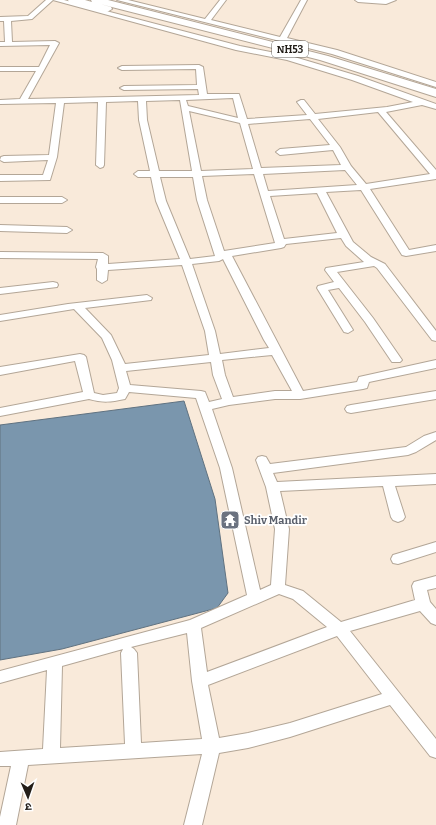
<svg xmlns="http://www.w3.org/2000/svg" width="436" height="825" font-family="Bitter,'Noto Sans Devanagari',serif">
<rect width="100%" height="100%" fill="#f9eada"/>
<!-- water -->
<path fill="#7a96ad" stroke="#607280" d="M184,401L215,499L228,593L217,608L62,649L0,660V425Z"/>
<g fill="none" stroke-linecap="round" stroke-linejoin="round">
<!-- minor casing -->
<g stroke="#b3a697" stroke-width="2">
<path id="minor" d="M46,0H64L240,46L291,56L358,76L436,104V109L422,105L386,112L436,170V179L370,189L409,250L436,245V251L406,256L402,255L361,190L326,192L353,242L371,257L385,264L436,331V341L432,340L377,268L374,266L337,272L373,318L402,360L400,362H392L365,322L339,288L328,290L353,330L348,333L344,332L317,288L318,286L334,282L325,270L326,268L364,262L346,246L341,238L286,244L284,247L281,248L232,256L303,391L357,382L359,377L436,360V368L369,382L367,388L363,389L300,399H275L229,405L212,409L232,468L260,590L271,585L275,529L266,487L256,460L258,457L262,456L266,457L270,464L406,447L424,436L436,432V440L416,452L408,455L273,473L277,482L436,474V484L395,486L405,517L403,520L398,522L393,520L391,517L383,486L280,491L289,529L285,585L303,591L341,622L415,600L412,586L414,582L436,576V588L427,590L430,602L436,609V625L431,623L420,611L350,631L436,739V758L430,756L390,705L290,737L248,748L219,753L202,825H184L202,754L28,765L16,825H0V817L11,766H0V752L43,749L47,670L0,683V671L190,620L247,595L220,468L196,398L129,392L125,399C111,402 103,403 89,399L0,416V408L83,392L75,361L0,375V367L80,354L84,355L86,357L94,393L103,395L117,393L119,388L112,360L102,338L74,309L0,321V315L68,304L147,295L152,298L151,300L85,308L111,335L125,364L209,355L205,331L182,265L108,270L107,280L102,283L97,280V269L96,267L98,259L0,258V252L103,253L108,256V264L180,259L156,201L151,177H138L134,174L138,171H150L139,120L138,101L106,102L104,165L103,167L100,168L96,165L98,102L64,103L57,157L50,180L0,181V175H43L48,160L4,162L0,160L1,157L4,156L49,155L56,103L0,104V100L20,99L36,71H0V67H39L50,45L0,46V42H5L4,21H0V17L28,16ZM53,0L236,50L287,60L352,80L413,102L387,107L315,114L304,100H301L297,102L307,115L247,119L239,94H207L203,67L199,65L122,66L118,68L122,70L196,69L197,85L124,86L120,88L124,90L198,89L199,95L28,99L59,43L55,41L12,42L11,21L32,19ZM233,98L238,118L188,106L186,100ZM180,100L192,171H159L147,120L146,101ZM189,111L240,123L253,169L201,171ZM378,112L430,174L366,184L351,166L340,147L318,119ZM310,119L330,145L280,149L276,152L280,155L333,150L341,165L261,168L248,124ZM345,170L357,185L268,191L263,174ZM254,174L275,243L224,251L207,200L202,176ZM160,177H193L197,200L215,256L190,259L166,201ZM317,193L337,233L284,239L270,196ZM223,259L264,340L269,348L220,354L215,331L192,264L219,261ZM272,355L292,391H275L233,397L225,375L222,360ZM211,362L213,375L222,399L209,402L205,392L201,391L130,385L126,371ZM279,594L293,599L327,627L207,672L201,628ZM187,633L192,681L202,739L141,743L137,653L134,649L131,647ZM337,636L382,694L290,723L248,733L219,738L208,685ZM123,649L121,653L125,744L60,748L62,666Z
M117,0H128L205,19L220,0H226L211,20L280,37L301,0H307L287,38L337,50L436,82V87L332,54Z
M355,0H396L386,4L358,2Z
M0,197H62L67,200L62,203H0Z
M0,225L67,227L72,230L67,233L0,231Z
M53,282L57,283L58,285L57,287L0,294V288Z
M436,391V399L351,413L347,412L345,409L347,406L351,405Z
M436,542V552L398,564L393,563L391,559L393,555Z"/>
</g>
<!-- highway casing -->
<g stroke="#b3a697" stroke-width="2">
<path id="highway" d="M68,0H85L92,2L91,0H108L328,56L436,89V97L320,60L100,4L111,7L112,9L107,12L69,2Z"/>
</g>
<!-- minor -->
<use href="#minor" fill="#fff" fill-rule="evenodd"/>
<!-- highway -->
<use href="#highway" fill="#fff" fill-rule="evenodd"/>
</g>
<!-- icons -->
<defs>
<g id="temple-square" transform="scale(1)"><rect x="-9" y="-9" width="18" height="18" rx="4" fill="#6b7280" stroke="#fff"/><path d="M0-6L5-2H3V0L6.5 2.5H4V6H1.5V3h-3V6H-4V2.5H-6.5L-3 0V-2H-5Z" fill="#fff"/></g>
</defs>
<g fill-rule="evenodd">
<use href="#temple-square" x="230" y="520"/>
</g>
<g text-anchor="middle" stroke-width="3.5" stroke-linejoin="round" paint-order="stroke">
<!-- shield labels -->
<rect fill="#fff" stroke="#64615d" stroke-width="1" x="272" y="41" width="36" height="16" rx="3"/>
<g font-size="10" font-weight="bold" fill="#221d18">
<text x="290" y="53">NH53</text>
</g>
<!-- worship labels -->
<g font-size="11" font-weight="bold" fill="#5b616d" stroke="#fff" text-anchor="start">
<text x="244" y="524">Shiv Mandir</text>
</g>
</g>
<!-- north arrow -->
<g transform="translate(28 797) rotate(178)" stroke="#ffffff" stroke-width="3" paint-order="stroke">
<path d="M0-3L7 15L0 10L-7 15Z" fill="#221d18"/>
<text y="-6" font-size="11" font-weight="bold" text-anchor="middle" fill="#221d18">उ</text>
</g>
</svg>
